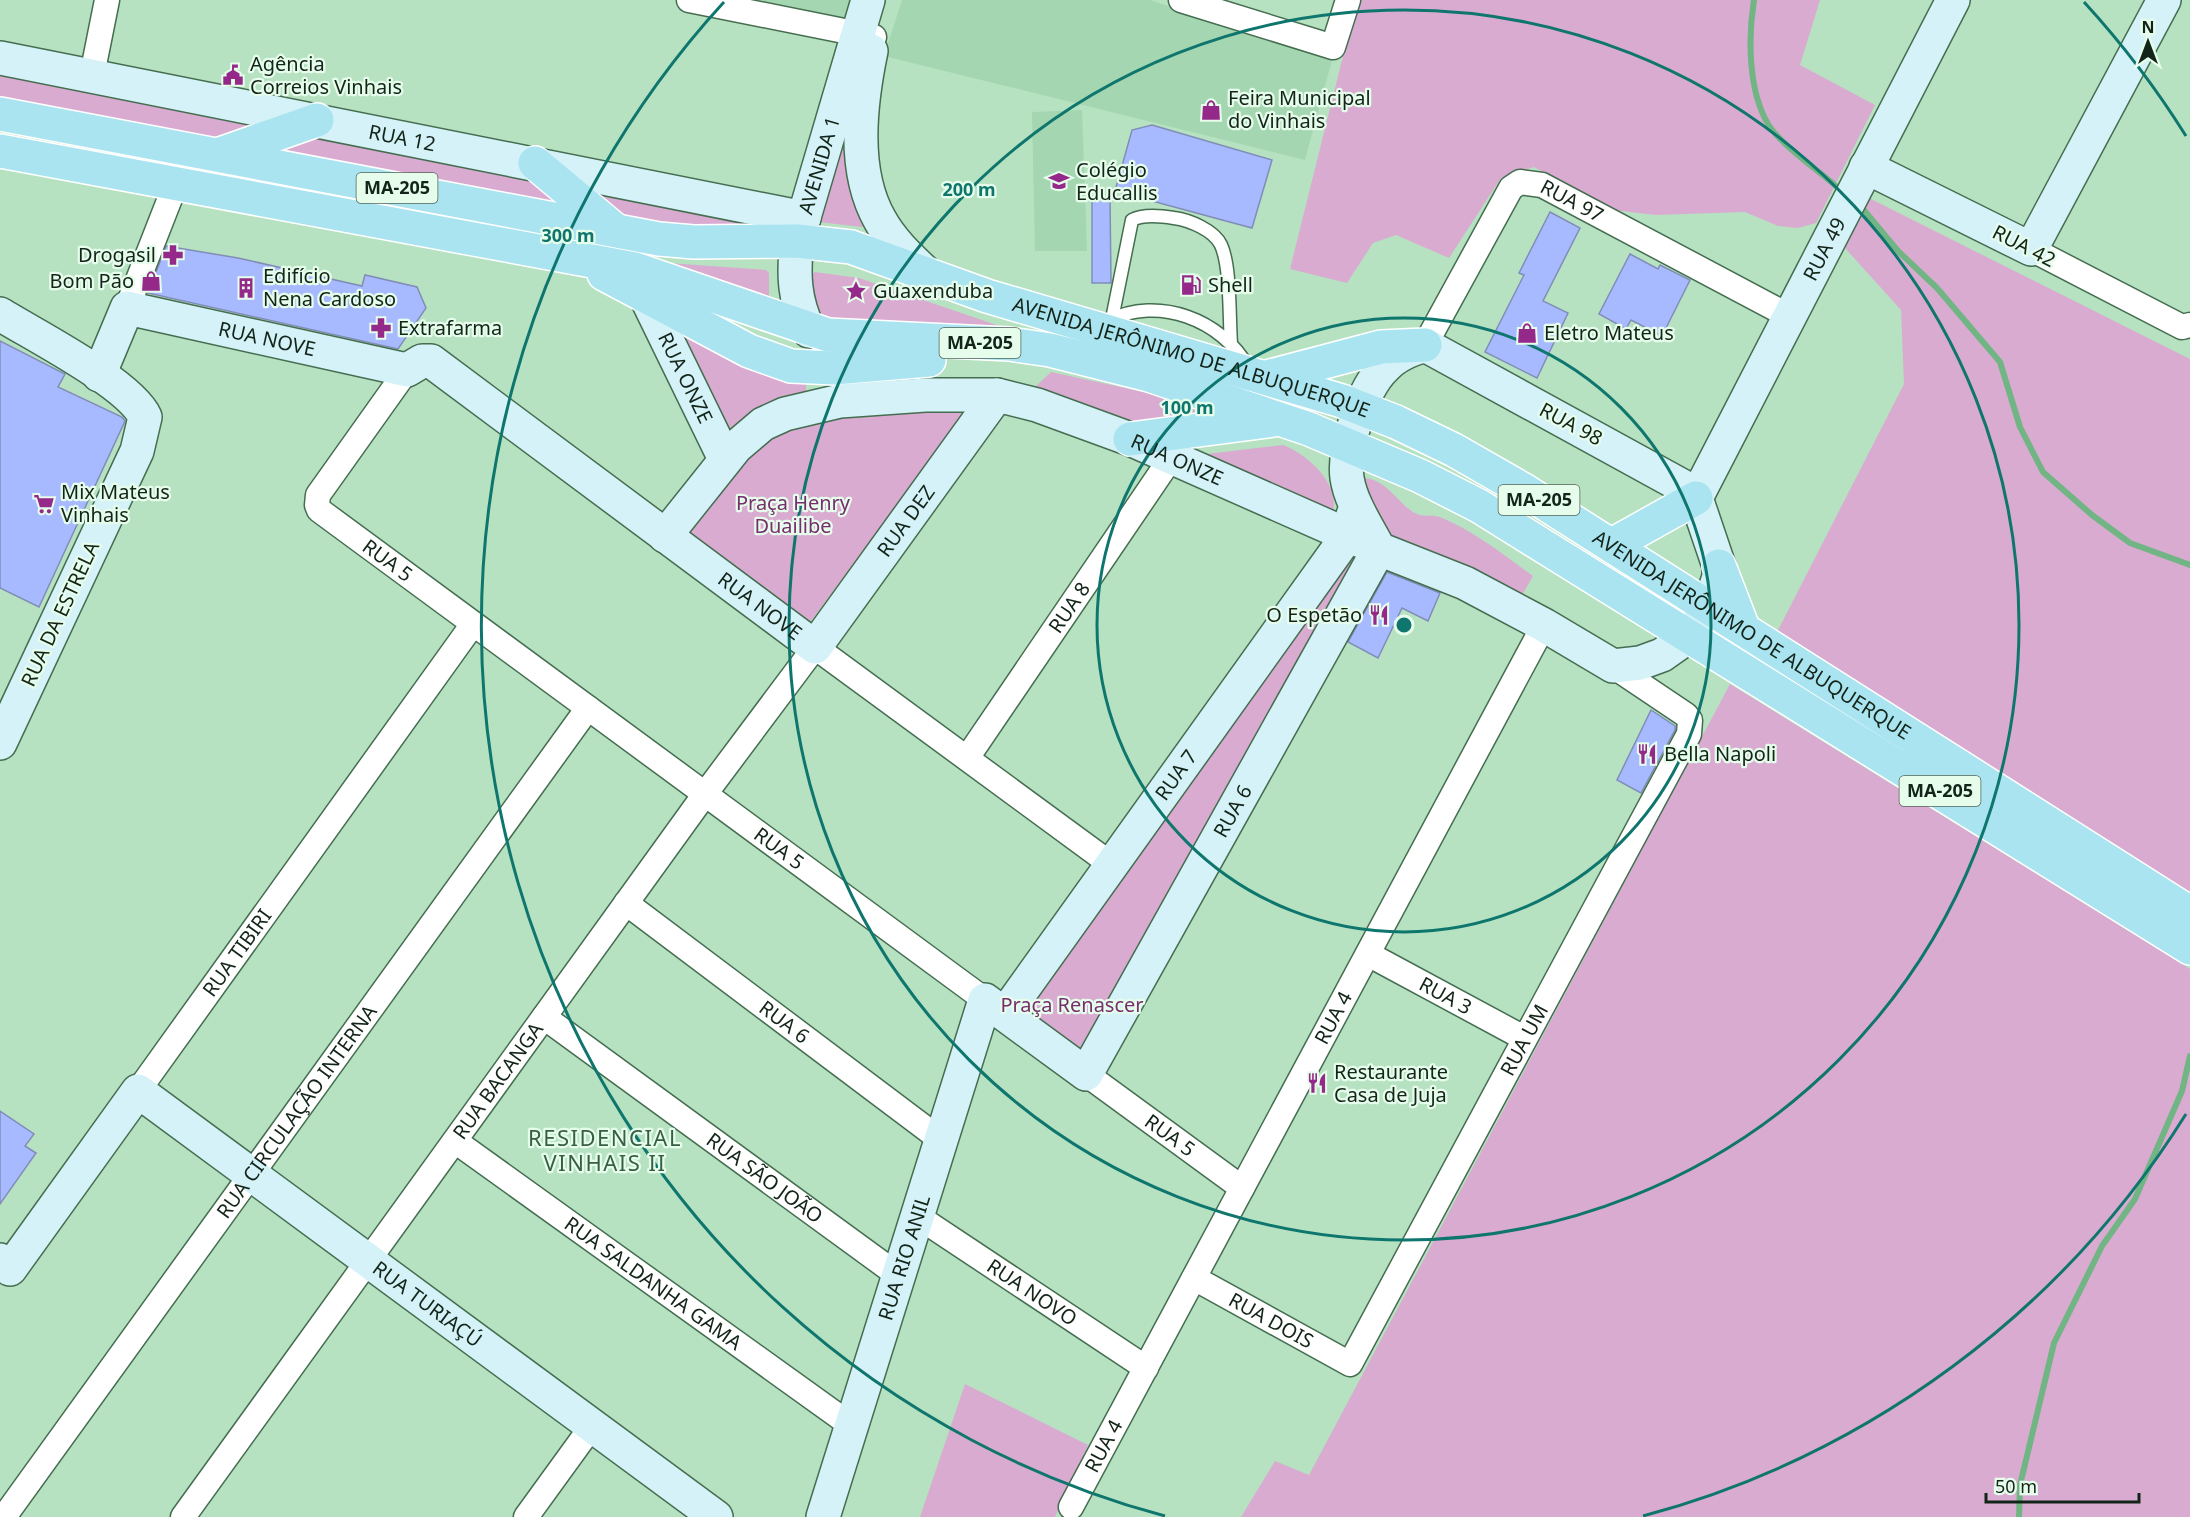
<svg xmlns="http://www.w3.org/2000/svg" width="2190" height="1517" font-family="'Noto Sans',sans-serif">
<rect width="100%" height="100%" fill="#b6e2c1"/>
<!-- built -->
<path fill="#a4d6b1" d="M754,0H852L846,18Z
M902,0H1150L1332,60L1305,160L884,56Z
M1082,110L1087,251H1035L1032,112Z"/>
<!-- green -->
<path fill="#d9abd1" d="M1361,0H1820L1800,65L1875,105L1816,223L1798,228L1778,226L1745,212L1656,215L1612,210L1534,167L1501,178L1449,258L1396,235L1373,243L1347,283L1290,269L1347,40Z
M0,72L264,123L201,141L0,102Z
M846,107L850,184L864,226L862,227L819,222Z
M312,137L525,173L573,209L269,150Z
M576,185L780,230L629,224Z
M1869,198L2190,359V900L1775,636L1904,384L1901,310L1845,248Z
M654,262L766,270L769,273V304Z
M815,272L859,278L1008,329L836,322L813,310L807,278Z
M675,330C717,353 757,375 806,379V394L745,419L723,435Z
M1051,372L1153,394L1221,413L1127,426L1058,395L1034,388Z
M971,404L808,625L685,533C702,509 718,480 739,458C785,408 906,409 971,404Z
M1283,445C1307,454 1340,483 1333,512L1198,455Z
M1361,478C1385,477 1396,501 1413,512C1422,518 1431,514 1440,517C1474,531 1504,555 1533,576L1521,597L1390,539Z
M1351,550L1361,554L1087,1064L1013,1016Z
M1730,684L2190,969V1517H1241L1275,1461L1309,1475Z
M965,1384L1088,1445L1055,1517H920Z"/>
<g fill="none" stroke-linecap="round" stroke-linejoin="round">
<!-- stream -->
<path stroke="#71b584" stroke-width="6" d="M1754,0C1748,37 1748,90 1768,124C1779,143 1819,171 1837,187
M1863,209L1898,251L1937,288L2000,362L2020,427L2043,472L2092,515L2130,543L2190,565
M2019,1517L2020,1485L2054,1343L2102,1246L2135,1199L2182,1091L2190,1056"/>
</g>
<!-- building -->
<path fill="#a8baff" stroke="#818db7" stroke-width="1.5" d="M1152,125L1272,160L1252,228L1115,191L1132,130Z
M1092,197L1110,198L1111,283H1092Z
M1550,212L1580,228L1543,301L1568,313L1537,378L1485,352L1524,275L1519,273Z
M166,246L238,258L362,286L365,275L417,287L426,308L398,349L148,293Z
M1630,254L1658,269L1660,265L1690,280L1662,336L1631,320L1626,329L1599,314Z
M0,341L65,374L58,387L122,417L125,421L39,607L0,588Z
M1387,572L1440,593L1428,621L1402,608L1378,658L1348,642Z
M1651,710L1675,726V730L1641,793L1617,780Z
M0,1111L34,1134L25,1146L36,1153L0,1204Z"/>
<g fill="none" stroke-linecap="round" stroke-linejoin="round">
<!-- lane casing -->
<g stroke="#456d50" stroke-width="15">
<path id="lane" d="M1112,319L1132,220C1143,214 1162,216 1174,218C1189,220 1214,230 1221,245C1231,267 1229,318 1231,343
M1108,321C1158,295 1222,320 1248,367"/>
</g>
<!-- street casing -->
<g stroke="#456d50" stroke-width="27">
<g id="street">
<path d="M689,0L874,37"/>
<path d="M1181,0L1333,47L1348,0"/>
<path d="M92,75L107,0"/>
<path d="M2031,249L2182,327L2190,325"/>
<path d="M127,308L176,183"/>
<path id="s1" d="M1425,345L1511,188L1520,182L1542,185L1789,316"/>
<path id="s2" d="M407,370L318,495L317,505L319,510L985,1000"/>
<path id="s3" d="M967,758L1171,458"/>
<path id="s4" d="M626,903L941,1140"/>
<path id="s5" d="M1368,954L1524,1038"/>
<path id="s6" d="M544,1017L899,1276"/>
<path id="s7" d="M1086,1074L1242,1188"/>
<path id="s8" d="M138,1091L473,624"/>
<path id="s9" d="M455,1141L852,1426"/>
<path id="s10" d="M917,1216L1146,1368"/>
<path id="s11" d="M1194,1278L1350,1364L1689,734L1690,720L1686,715L1613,666"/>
<path id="s12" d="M1071,1507L1544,625"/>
<path id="s13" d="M4,1517L588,708"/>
<path id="s14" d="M183,1517L705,794L815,647L1112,865"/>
<path d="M526,1517L592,1426"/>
</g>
</g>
<!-- secondary casing -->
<g stroke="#456d50" stroke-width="36">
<g id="secondary">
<path d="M871,51C860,104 852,171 880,220C892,242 911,259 929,276"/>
<path id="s15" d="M0,58L804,218"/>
<path d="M1866,167L2031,249L2164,0"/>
<path id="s16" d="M646,297L725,459"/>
<path d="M0,314C34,335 130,384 145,417L137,451L0,743"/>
<path id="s17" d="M809,331C794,300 793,274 797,241L868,0"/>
<path id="s18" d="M99,375L127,308L407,370L422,361H431L815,647L997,395"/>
<path id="s19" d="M1696,498L1953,0"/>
<path id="s20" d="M665,536L736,447L763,424L785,414L840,401L925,395H997L1037,405L1130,439L1379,549L1465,583L1544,625L1613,666L1640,663L1662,655L1689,636L1709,607L1719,577V566L1696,498L1684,487L1425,345C1410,350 1396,355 1385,367C1363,388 1343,447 1347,478C1351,503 1367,526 1379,549"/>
<path id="s21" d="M1005,1014L1348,535L1353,515"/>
<path id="s22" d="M0,1260L10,1269L138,1091L716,1517"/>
<path id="s23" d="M823,1517L985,1000L1086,1074L1379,549"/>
</g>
</g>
<!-- primary casing -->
<g stroke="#fff" stroke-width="36">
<g id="primary">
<path id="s24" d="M0,114L659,239L694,242L797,241L851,247L987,296L1342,401L1396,422L1454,450L1522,489L2190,913"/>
<path d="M0,151L635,269L828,335L1009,344L1050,350L1149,375L1309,429L1420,476L1479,506L2190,948"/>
<path d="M220,154L317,120"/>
<path d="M535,163L614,229"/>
<path d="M604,274L749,351L791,366L834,368L929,360"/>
<path d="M1267,377L1381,347L1425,345"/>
<path d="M1130,439L1274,420"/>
<path d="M1612,545L1696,498"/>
<path d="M1719,566L1743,628"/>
</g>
</g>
<!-- lane -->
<use href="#lane" stroke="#fff" stroke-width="12"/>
<!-- street -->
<use href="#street" stroke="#fff" stroke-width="24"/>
<!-- secondary -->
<use href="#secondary" stroke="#d4f2f8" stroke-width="33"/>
<!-- primary -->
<use href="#primary" stroke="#aae4f0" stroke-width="33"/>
</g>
<!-- distance rings -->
<g fill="none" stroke="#0f766e" stroke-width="3">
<circle cx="1404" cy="625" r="307"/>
<circle cx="1404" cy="625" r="615"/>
<path d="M2186 1114A922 922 0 0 1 1643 1516M1165 1516A922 922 0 0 1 724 2M2084 2A922 922 0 0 1 2186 136"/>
</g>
<!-- icons -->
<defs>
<g id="civic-bare" transform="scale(1.62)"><path d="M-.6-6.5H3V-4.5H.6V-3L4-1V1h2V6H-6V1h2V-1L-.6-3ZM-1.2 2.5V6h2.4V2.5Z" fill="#95298a" stroke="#e7fdec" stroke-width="2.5" paint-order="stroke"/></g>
<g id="shop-bare" transform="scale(1.62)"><path d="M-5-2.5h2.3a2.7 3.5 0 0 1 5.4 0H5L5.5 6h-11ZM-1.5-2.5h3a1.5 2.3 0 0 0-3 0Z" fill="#95298a" stroke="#e7fdec" stroke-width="2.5" paint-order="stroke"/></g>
<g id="school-bare" transform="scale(1.62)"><path d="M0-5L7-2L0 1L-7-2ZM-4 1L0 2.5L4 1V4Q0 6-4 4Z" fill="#95298a" stroke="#e7fdec" stroke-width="2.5" paint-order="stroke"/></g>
<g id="pharmacy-bare" transform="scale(1.62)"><path d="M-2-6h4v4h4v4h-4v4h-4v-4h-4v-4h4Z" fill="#95298a" stroke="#e7fdec" stroke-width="2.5" paint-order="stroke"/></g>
<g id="fuel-bare" transform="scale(1.62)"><path d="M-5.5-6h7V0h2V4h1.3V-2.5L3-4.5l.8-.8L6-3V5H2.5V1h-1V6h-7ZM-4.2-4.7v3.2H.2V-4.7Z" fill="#95298a" stroke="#e7fdec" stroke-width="2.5" paint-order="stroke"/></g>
<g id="building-bare" transform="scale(1.62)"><path d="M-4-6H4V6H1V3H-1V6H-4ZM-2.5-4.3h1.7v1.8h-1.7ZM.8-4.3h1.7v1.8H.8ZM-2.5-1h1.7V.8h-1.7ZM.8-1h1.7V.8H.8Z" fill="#95298a" stroke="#e7fdec" stroke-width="2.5" paint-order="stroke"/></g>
<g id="sight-bare" transform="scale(1.62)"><path d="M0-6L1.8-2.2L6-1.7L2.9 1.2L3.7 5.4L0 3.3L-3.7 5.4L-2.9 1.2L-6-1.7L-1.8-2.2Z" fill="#95298a" stroke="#e7fdec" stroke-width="2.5" paint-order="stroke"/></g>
<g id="supermarket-bare" transform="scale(1.62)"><path d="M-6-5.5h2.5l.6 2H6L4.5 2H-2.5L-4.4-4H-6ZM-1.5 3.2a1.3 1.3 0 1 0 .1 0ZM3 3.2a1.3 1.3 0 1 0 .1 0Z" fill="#95298a" stroke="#e7fdec" stroke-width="2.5" paint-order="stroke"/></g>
<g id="restaurant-bare" transform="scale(1.62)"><path d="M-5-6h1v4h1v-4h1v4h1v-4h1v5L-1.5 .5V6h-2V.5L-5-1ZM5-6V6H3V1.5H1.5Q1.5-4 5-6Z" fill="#95298a" stroke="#e7fdec" stroke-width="2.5" paint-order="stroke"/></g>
</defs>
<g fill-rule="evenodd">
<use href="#civic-bare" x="233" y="75"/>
<use href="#shop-bare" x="1211" y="110"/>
<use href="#school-bare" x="1059" y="181"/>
<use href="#pharmacy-bare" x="173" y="255"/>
<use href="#shop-bare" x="151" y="281"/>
<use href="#fuel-bare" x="1191" y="285"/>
<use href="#building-bare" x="246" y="288"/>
<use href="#sight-bare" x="856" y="291"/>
<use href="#pharmacy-bare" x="381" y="328"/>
<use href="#shop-bare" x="1527" y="333"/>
<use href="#supermarket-bare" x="44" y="504"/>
<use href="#restaurant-bare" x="1379" y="615"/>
<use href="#restaurant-bare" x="1647" y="754"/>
<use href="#restaurant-bare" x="1317" y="1083"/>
</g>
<g text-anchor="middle" stroke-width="4.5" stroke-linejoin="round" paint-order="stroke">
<!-- shield labels -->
<g fill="#e7fdec" stroke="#536558" stroke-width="1.5">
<rect x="356.5" y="173" width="81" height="30" rx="4.5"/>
<rect x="939.5" y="328" width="81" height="30" rx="4.5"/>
<rect x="1498.5" y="485" width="81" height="30" rx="4.5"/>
<rect x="1899.5" y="776" width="81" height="30" rx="4.5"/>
</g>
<g font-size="18" font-weight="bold" fill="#132418">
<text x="397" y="194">MA-205</text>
<text x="980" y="349">MA-205</text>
<text x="1539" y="506">MA-205</text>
<text x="1940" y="797">MA-205</text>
</g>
<!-- poi labels -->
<g font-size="20" fill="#132418" stroke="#e7fdec" text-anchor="start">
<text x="250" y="71">Agência<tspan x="250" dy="23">Correios Vinhais</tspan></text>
<text x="1228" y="105">Feira Municipal<tspan x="1228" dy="23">do Vinhais</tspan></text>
<text x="1076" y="177">Colégio<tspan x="1076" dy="23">Educallis</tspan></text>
<text x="156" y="262" text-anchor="end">Drogasil</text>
<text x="263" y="283">Edifício<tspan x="263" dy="23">Nena Cardoso</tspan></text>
<text x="134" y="288" text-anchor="end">Bom Pão</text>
<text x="1208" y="292">Shell</text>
<text x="873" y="298">Guaxenduba</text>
<text x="398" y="335">Extrafarma</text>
<text x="1544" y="340">Eletro Mateus</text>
<text x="61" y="499">Mix Mateus<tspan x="61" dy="23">Vinhais</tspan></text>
<text x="1362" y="622" text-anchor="end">O Espetão</text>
<text x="1664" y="761">Bella Napoli</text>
<text x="1334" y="1079">Restaurante<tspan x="1334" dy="23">Casa de Juja</tspan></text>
</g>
<!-- street labels -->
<g font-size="20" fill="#132418" stroke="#e7fdec">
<text dy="7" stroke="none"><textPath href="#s15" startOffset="410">RUA 12</textPath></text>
<text dy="7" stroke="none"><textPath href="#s17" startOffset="171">AVENIDA 1</textPath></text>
<text dy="7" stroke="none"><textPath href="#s1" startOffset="246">RUA 97</textPath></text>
<text transform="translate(2024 246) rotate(27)" y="7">RUA 42</text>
<text dy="7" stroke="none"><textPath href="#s19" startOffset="280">RUA 49</textPath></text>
<text dy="7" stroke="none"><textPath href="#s18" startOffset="216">RUA NOVE</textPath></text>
<text dy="7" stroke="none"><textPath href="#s24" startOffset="1221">AVENIDA JERÔNIMO DE ALBUQUERQUE</textPath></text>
<text dy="7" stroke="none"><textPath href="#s16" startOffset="90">RUA ONZE</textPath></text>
<text transform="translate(1571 424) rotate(28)" y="7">RUA 98</text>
<text dy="7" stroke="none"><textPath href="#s20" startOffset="579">RUA ONZE</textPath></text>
<text dy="7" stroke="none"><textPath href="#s18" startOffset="1020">RUA DEZ</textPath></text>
<text dy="7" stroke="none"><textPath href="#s2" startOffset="254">RUA 5</textPath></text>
<text dy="7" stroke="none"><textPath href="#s18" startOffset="796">RUA NOVE</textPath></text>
<text dy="7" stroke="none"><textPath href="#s3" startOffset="182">RUA 8</textPath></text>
<text transform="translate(60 614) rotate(-65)" y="7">RUA DA ESTRELA</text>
<text dy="7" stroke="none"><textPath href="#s24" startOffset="1851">AVENIDA JERÔNIMO DE ALBUQUERQUE</textPath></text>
<text dy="7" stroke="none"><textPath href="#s21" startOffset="294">RUA 7</textPath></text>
<text dy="7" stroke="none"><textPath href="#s23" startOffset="968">RUA 6</textPath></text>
<text dy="7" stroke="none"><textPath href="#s2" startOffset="740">RUA 5</textPath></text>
<text dy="7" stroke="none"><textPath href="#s8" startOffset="170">RUA TIBIRI</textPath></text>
<text dy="7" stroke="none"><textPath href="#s5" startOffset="88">RUA 3</textPath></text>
<text dy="7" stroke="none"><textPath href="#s12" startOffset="555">RUA 4</textPath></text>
<text dy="7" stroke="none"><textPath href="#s4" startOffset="198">RUA 6</textPath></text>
<text dy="7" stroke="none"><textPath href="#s11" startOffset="546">RUA UM</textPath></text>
<text dy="7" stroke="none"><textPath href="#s14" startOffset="538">RUA BACANGA</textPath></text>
<text dy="7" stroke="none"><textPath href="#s13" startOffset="500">RUA CIRCULAÇÃO INTERNA</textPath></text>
<text dy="7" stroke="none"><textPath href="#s7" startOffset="104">RUA 5</textPath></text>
<text dy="7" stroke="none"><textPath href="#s6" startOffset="273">RUA SÃO JOÃO</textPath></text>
<text dy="7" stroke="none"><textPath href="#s23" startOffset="272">RUA RIO ANIL</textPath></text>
<text dy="7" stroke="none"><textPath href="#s9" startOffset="244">RUA SALDANHA GAMA</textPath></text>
<text dy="7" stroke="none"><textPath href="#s10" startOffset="138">RUA NOVO</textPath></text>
<text dy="7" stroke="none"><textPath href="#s22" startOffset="592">RUA TURIAÇÚ</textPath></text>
<text dy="7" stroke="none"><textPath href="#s11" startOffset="88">RUA DOIS</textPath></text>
<text dy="7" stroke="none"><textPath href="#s12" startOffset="69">RUA 4</textPath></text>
</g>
<!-- park labels -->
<g font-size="20" fill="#762e6d" stroke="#e7fdec">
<text x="793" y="510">Praça Henry<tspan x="793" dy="23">Duailibe</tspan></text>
<text x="1072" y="1012">Praça Renascer</text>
</g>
<!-- quarter labels -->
<g font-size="22" letter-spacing="1.5" fill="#375f43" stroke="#e7fdec">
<text x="605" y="1146">RESIDENCIAL<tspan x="605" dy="25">VINHAIS II</tspan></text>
</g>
</g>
<circle cx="1404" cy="625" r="9" fill="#0f766e" stroke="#e7fdec" stroke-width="3"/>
<g font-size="18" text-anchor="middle" font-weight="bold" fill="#0f766e" stroke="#e7fdec" stroke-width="4.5" stroke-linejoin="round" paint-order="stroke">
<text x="969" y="196">200 m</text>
<text x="568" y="242">300 m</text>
<text x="1187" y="414">100 m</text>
</g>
<!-- north arrow -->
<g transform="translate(2148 42)" stroke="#e7fdec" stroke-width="4.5" paint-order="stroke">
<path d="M0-4.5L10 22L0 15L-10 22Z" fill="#132418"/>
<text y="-9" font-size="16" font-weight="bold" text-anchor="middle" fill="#132418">N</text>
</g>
<!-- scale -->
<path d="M1986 1493v9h153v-9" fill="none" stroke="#132418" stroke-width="3"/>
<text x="1995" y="1493" font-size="18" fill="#132418" stroke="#e7fdec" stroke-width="4.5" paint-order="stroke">50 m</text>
</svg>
